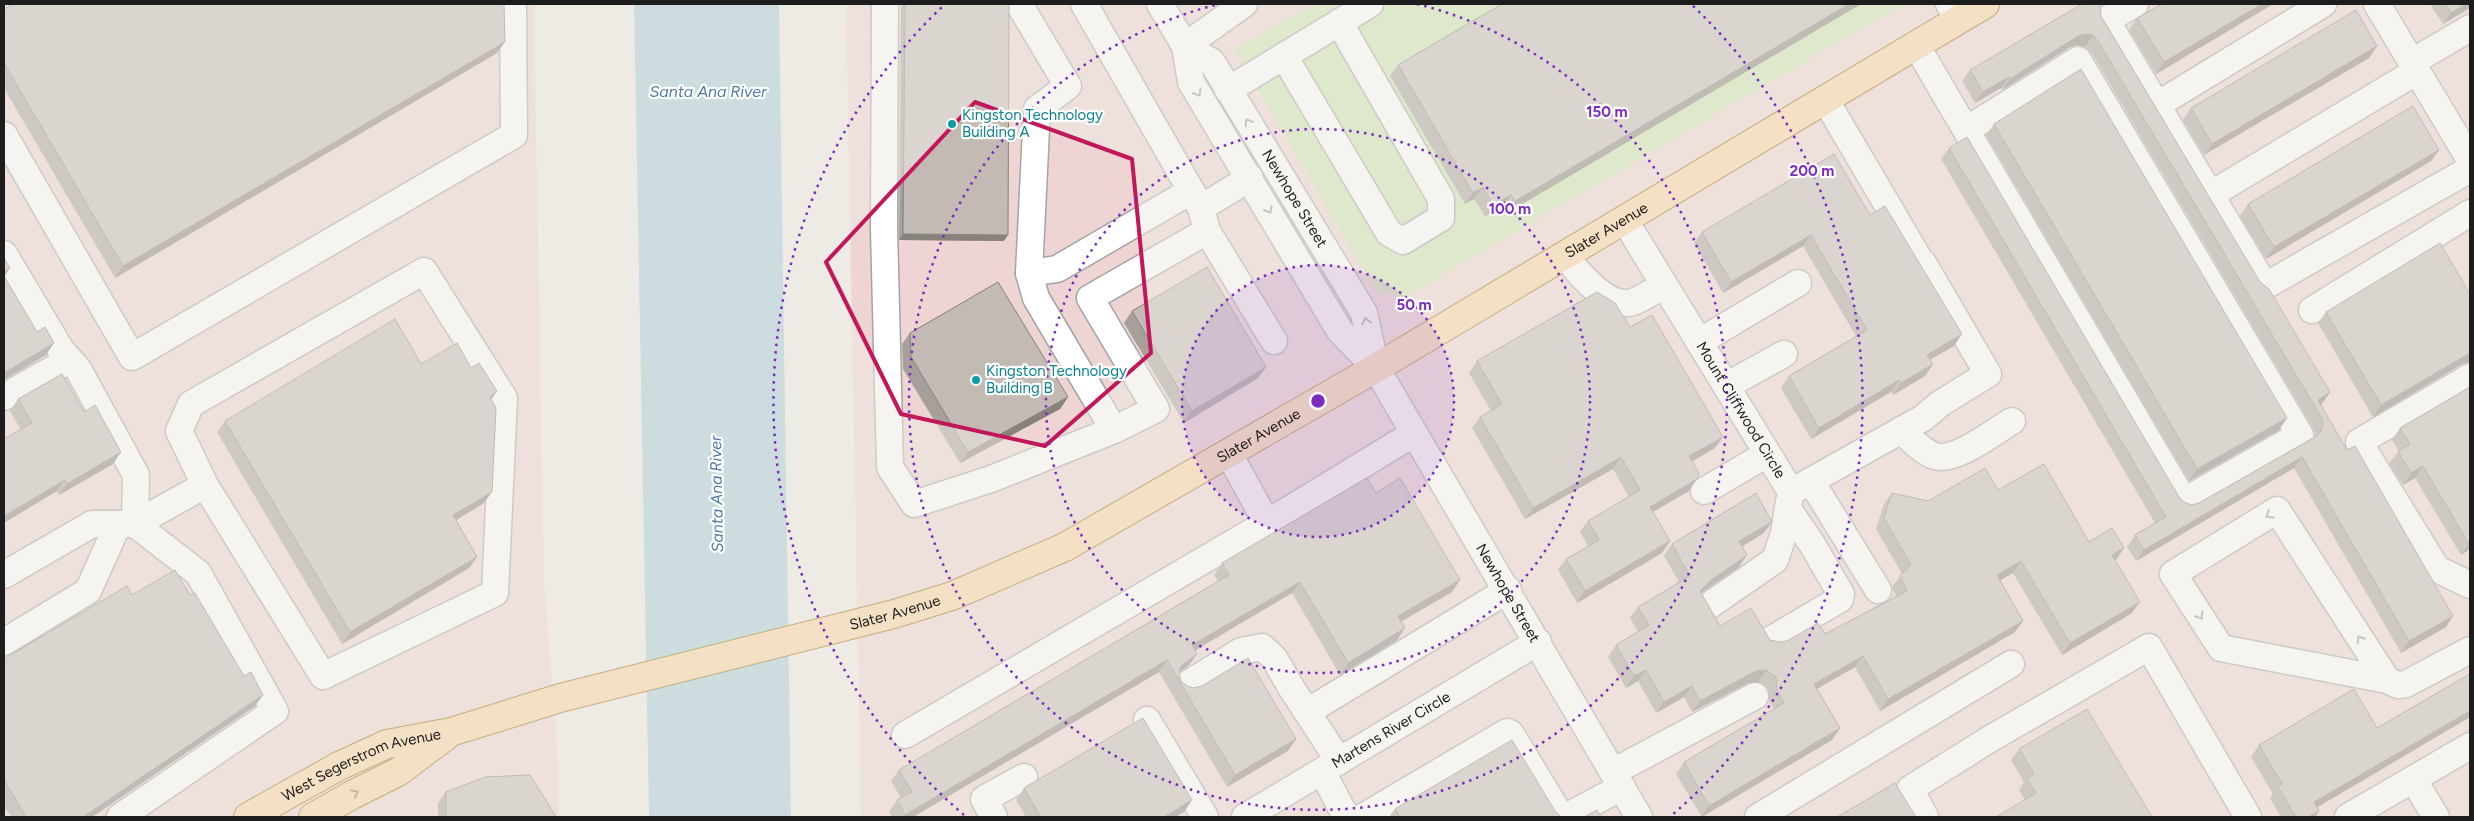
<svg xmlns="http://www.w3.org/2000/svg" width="2474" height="821" font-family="Figtree,sans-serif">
<rect width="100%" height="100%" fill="#eeebe4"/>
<!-- commercial -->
<path fill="#eed5d3" d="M4,4H534L544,580L558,759L559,817H4Z
M846,4H2470V817H861Z"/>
<!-- grass -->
<path fill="#c7e6ab" d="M1314,4H1903L1405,297L1376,291L1235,50Z"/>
<!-- water -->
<path fill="#a5cdda" d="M634,4H779L791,817H649Z"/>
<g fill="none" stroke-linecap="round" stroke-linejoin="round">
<!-- minor casing -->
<g stroke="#a4a4a4" stroke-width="29">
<g id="minor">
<path d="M885,4L884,229L890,467L914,504L991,479L1114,430L1036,298L1029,273L1037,109L1068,86L1019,4"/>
<path d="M1084,4L1201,208L1250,178"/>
<path id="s1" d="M1160,4L1185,46L1191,82L1340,331L1376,368L1639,817"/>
<path d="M1949,4L1958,20"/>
<path d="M2135,4L2106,20L2265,286L2470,169"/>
<path d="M2377,4L2470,160"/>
<path d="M1916,45L2184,501L2300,435L2078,60L1966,130"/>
<path id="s2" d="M1185,46L1212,62L1364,313L1376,368"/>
<path d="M1185,46L1244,4"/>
<path d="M1284,56L1389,233L1403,241L1441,218V199L1339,22"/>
<path d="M2412,62L2470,28"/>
<path d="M1228,90L1370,4"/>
<path d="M1825,99L1918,257"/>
<path d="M2157,105L2323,4"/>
<path d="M4,135L132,357L514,135L513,4"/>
<path d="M2210,195L2417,71"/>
<path id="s3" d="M1624,219L1791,492L1923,418L1941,403L1988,374L1923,263"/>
<path d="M1207,231L1274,341"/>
<path d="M4,254L61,350L78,369L136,475L135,524"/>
<path d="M1564,255C1578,272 1607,310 1633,302C1643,298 1654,291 1664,285"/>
<path d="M1029,273L1057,269L1191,191"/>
<path d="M2312,310L2470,213"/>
<path d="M1699,342L1798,283"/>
<path d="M2470,377L2359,442L2437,569L2470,585"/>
<path d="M1726,386L1784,354"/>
<path d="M4,397L69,360"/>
<path d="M1114,430L1156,409L1090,298L1207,231L1201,208"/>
<path d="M1901,430C1911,439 1922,452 1935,456C1955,463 1995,431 2012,421"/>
<path d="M1811,481L1878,590"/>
<path d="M1704,491L1767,454"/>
<path d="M1267,523L1413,434"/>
<path d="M4,575L92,524H135L205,485L323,676L495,593L504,398L424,271L191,404L179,431L205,485"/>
<path d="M1710,605L1775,560L1784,533L1789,501"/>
<path d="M1772,639L1840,599L1841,594L1812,544L1788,509"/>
<path d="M4,642L88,591L118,524"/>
<path d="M2387,680L2277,510L2173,574L2221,648L2387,680L2398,685L2406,684L2470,650"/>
<path d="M1186,685L1241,651L1262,647L1274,658L1292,689L1339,761"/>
<path d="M1307,712L1508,590"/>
<path d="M1147,720L1205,817"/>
<path d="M905,735L1267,523L1229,454"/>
<path d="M1322,771L1346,817"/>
<path d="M1613,772L1755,696"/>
<path d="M2413,779L2436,817"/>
<path d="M120,817L275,711L198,573L135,524"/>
<path d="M994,817L984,799L1024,777"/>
<path id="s4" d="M1245,817L1538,642"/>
<path d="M1363,817L1507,732L1511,734L1560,815L1565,817"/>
<path d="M1566,817L1622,787"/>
<path d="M1758,817L2011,664"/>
<path d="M1925,817L1910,789L1990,739L2149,647L2248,817"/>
<path d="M2348,817L2470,746"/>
</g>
</g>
<!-- major casing -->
<g stroke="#906606" stroke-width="30">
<g id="major">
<path id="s5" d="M248,817L339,766L387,744L451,732L560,698L894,614L952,596L1065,547L1376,368L1985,4"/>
<path d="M313,817L352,795L398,772L446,736"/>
</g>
</g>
<!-- minor -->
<use href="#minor" stroke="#fff" stroke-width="26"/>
<!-- major -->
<use href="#major" stroke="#f8d39f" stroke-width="28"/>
</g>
<!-- wall -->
<path fill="#a7a09a" d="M903,4H1009L1004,241L899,240L901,7Z
M1502,4H1861L1507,213L1503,206L1485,216L1474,199L1465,204L1390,76L1398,65Z
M2162,4H2273L2156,74L2129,30L2137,18Z
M2430,4H2470L2443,24Z
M4,9L497,53L115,278L4,88Z
M2101,16L2260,282L2330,392L2322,404H2320L2446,627L2401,653L2294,468L2136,561L2127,547L2135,535L2155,523L1941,159L1949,148L2179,497L2184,502L2191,505L2199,503L2314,437L2315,434L2313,428L2091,52L2085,47L2077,45L2070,47L2002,90L2001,88L1975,103L1962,81L1970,70Z
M2377,46L2369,58L2204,155L2183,120L2191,108Z
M1994,124L2279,430L2189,481L1986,135Z
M2439,150L2431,161L2266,259L2240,216L2248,204Z
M1870,215L1954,346L1930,360L1933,364L1925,376L1893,395L1891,392L1811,439L1781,388L1789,376L1856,336L1803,246L1723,293L1694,243L1702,232Z
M2470,294V362L2462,364L2373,417L2318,323L2326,312Z
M1132,311L1266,367L1258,378L1184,423L1124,323Z
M1630,327L1715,448L1692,461L1689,491L1653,512L1662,553L1577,603L1558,570L1566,559L1588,546L1580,532L1588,521L1629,497L1613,469L1525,519L1472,428L1480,417L1491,411L1469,373L1477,361Z
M910,333L1068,397L1060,409L960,463L903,369L902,344Z
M421,364L471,368L491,399L484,503L456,520L477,557L469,568L342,644L217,432L225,421Z
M2470,387V549L2461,555L2415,478L2403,485L2389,463L2399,451L2392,440L2400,428Z
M18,399L113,464L59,495L10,411Z
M1998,490L2089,542L2115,560L2132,613L2062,655L2013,573L2000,580L2015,632L1880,711L1855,667L1817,689L1840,728L1832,740L1702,817L1676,774L1684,762L1774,709L1769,701L1768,689L1758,682L1748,683L1692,712L1684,697L1656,713L1638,681L1626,688L1608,657L1616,645L1638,632L1630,618L1638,607L1679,582L1664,556L1672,544L1764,533L1742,546L1739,567L1701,593L1720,626L1770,640L1780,642L1825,634L1896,596L1892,587L1902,574L1876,529L1884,504L1892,493L1928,501Z
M1376,493L1452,592L1401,621L1397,640L1340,675L1292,593L1195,650L1197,654L1189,665L1179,673L1181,681L1187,686L1296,739L1288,751L1227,787L1159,672L913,817H892L889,812L897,800L901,798L891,781L899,770L1218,581L1214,575L1222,563Z
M132,595H190L244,676L263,695L255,706L92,817H11L4,806V659Z
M2470,674V717L2317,807L2315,817H2281L2270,798L2273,794L2251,757L2259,745L2377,728Z
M2019,749L2152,817L2025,800L2019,790L2024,782L2011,760Z
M1024,788L1192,800L1184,812L1175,817H1026L1016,800Z
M446,792L555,817H438V803Z
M1395,809L1555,811L1561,817H1389Z"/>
<!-- shaded-wall -->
<path fill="#88827d" d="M1849,4H1861L1507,213L1515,201Z
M2262,4H2273L2156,74L2164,62Z
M2466,4H2470V8L2443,24L2451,13Z
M2085,34L2093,35L2085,47L2077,45L2070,47L2002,90L2010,79L2078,36Z
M505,42L497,53L115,278L123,266Z
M2377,46L2369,58L2204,155L2212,144Z
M2009,77L2001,88L1975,103L1983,92Z
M2439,150L2431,161L2266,259L2274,247Z
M1483,187L1474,199L1465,204L1473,193Z
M1511,195L1503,206L1485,216L1493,205Z
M903,234L1008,235L1004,241L899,240Z
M1811,235L1803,246L1723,293L1731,282Z
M10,268L4,277V272Z
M1962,334L1954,346L1919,366L1927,355Z
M54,343L46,355L4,380V373Z
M2470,353V362L2462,364L2373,417L2381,405Z
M1933,364L1925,376L1893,395L1901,383Z
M1266,367L1258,378L1184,423L1192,411Z
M1899,380L1891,392L1811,439L1819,428Z
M497,391L489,403L490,397Z
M2330,392L2322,404L2316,407L2318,400Z
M1068,397L1060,409L960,463L968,452Z
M2287,418L2279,430L2189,481L2197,469Z
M1723,437L1715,448L1681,468L1689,456Z
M121,452L113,464L59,495L67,484Z
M1621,457L1613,469L1525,519L1533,508Z
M2302,457L2294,468L2136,561L2144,550Z
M2423,466L2415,478L2403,485L2411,473Z
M1697,479L1689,491L1642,518L1650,507Z
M65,480L57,491L4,523V516Z
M492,492L484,503L445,527L453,515Z
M1772,522L1764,533L1731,553L1739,541Z
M1670,541L1662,553L1577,603L1585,591Z
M2470,543V549L2461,555L2469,544Z
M2124,548L2116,560L2104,567L2112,555Z
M1747,555L1739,567L1701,593L1692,603L1700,591L1710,581Z
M477,557L469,568L342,644L350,632Z
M2021,561L2013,573L1989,587L1997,575Z
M1460,580L1452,592L1390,628L1398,616Z
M1300,582L1292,593L1184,657L1192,645Z
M2140,602L2132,613L2062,655L2070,643Z
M2453,616L2446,627L2401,653L2409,641Z
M2023,621L2015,632L1880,711L1888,699Z
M1405,628L1397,640L1340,675L1348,663Z
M1197,654L1189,665L1176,675L1181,666Z
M1863,656L1855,667L1806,695L1814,684Z
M1167,660L1159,672L913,817H904L905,815Z
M1646,670L1638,681L1626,688L1634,676Z
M1766,670L1758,682L1748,683L1692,712L1700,701L1756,671Z
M1692,686L1684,697L1656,713L1664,702Z
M263,695L255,706L92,817H83Z
M2470,711V717L2306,814L2314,802Z
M1840,728L1832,740L1701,817L1709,806Z
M1296,739L1288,751L1227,787L1235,775Z
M1192,800L1184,812L1175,817H1164Z
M2319,811L2315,817H2308Z"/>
<!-- building -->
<path fill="#c2bab3" stroke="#88827d" d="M13,4H504L505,42L123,266L4,63V9Z
M905,4H1009L1008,235L903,234Z
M1502,4H1849L1515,201L1511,195L1493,205L1483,187L1473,193L1398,65Z
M2082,4H2100L2101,16L2260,282L2269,289L2330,392L2318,400L2347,450L2355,446L2453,616L2409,641L2302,457L2144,550L2135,535L2166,517L1949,148L1967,137L2179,497L2184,502L2191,505L2199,503L2315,437L2321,431L2323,423L2321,417L2098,41L2093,35L2085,34L2078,36L2010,79L2009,77L1983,92L1970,70Z
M2162,4H2262L2164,62L2137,18Z
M2445,4H2466L2451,13Z
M2356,10L2377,46L2212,144L2191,108Z
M2081,69L2287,418L2197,469L1994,124Z
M2413,106L2439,150L2274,247L2248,204Z
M1834,154L1870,215L1885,206L1962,334L1927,355L1933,364L1901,383L1899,380L1819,428L1789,376L1867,330L1811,235L1731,282L1702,232Z
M2440,243L2470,294V353L2381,405L2326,312Z
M4,258L10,268L4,272Z
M1207,267L1266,367L1192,411L1132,311Z
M4,276L37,332L45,327L54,343L4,373Z
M998,282L1068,397L968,452L911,357L910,333Z
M1597,292L1615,303L1630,327L1652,315L1723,437L1689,456L1699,473L1697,479L1650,507L1670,541L1585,591L1566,559L1599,540L1588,521L1640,490L1621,457L1533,508L1480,417L1502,404L1477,361Z
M395,319L421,364L457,343L471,368L479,363L497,391L490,397L496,408L492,492L453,515L477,557L350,632L225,421Z
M62,374L84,412L95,405L121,452L67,484L65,480L4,516V439L32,423L18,399Z
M2470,387V543L2469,544L2423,466L2411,473L2398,451L2410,444L2400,428Z
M2044,464L2089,542L2112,528L2124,548L2112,555L2140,602L2070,643L2021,561L1997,575L2023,621L1888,699L1863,656L1814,684L1840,728L1709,806L1684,762L1784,703L1777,689L1776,677L1766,670L1756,671L1700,701L1692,686L1664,702L1646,670L1634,676L1616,645L1649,625L1638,607L1690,576L1672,544L1756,493L1772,522L1739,541L1747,555L1710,581L1700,591L1720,626L1751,608L1770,640L1780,642L1787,641L1818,623L1825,634L1907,591L1900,576L1911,565L1884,518L1892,493L1928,501L1985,468L1998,490Z
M1367,478L1376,493L1400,478L1460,580L1398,616L1405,628L1348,663L1300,582L1192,645L1197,654L1181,666L1179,673L1181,681L1187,686L1194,688L1202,686L1248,658L1296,739L1235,775L1167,660L905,815L897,800L912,792L899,770L1229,575L1222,563Z
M175,570L190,595L195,593L244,676L251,672L263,695L83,817H26L4,780V659L127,586L132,595Z
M2470,674V711L2314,802L2319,811L2308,817H2296L2278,787L2282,784L2259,745L2354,689L2377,728Z
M2087,709L2152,817H1996L2036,793L2027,778L2034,774L2019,749Z
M1143,718L1192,800L1164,817H1041L1024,788Z
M1512,740L1555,811L1561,817H1400L1395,809Z
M530,775L555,815V817H446V792L485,777Z
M1895,783L1916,817H1837Z
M1597,810L1601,817H1584Z"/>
<!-- one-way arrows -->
<defs><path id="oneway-chevron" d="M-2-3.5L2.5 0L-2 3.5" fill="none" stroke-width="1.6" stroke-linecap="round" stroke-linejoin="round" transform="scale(1.25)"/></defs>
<g stroke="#999">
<use href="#oneway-chevron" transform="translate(1198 93) rotate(58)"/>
<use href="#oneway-chevron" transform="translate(1248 122) rotate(-121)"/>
<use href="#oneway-chevron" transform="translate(1269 210) rotate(60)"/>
<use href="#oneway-chevron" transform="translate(1366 321) rotate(-104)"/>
<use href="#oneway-chevron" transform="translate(2269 515) rotate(148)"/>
<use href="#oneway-chevron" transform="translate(2200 616) rotate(58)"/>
<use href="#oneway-chevron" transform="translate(2360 639) rotate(-123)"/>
</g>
<use stroke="#958164" href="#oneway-chevron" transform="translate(355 793) rotate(-27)"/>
<!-- marked area -->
<path d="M0 0H2474V821H0ZM975,102L1132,159L1151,353L1045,446L901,414L826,262Z" fill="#eeebe4" fill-opacity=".55" fill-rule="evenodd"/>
<path fill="none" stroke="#c2185b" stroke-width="4" stroke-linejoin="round" d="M975,102L1132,159L1151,353L1045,446L901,414L826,262Z"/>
<!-- distance rings -->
<circle cx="1318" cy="401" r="136" fill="#7b2cbf" fill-opacity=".12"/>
<g fill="none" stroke="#7b2cbf" stroke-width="2.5" stroke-dasharray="2.5 5">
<circle cx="1318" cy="401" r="136"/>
<circle cx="1318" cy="401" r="272"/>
<path d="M1417 4A409 409 0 1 1 1219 4"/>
<path d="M964 815A545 545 0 0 1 943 6M1693 6A545 545 0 0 1 1672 815"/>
</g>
<!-- markers -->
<g fill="#0f9aa8" stroke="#fff" stroke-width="2">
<circle cx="952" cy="124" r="5"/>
<circle cx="976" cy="380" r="5"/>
</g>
<g text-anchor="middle" stroke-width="4.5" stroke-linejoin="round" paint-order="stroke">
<!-- culture labels -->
<g font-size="15" fill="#0d838f" stroke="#fff" text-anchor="start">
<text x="962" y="120">Kingston Technology<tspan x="962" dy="17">Building A</tspan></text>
<text x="986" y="376">Kingston Technology<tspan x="986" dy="17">Building B</tspan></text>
</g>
<!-- street labels -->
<g font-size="15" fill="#1d1d1d" stroke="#fff">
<text dy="5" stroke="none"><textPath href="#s2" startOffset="191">Newhope Street</textPath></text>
<text dy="5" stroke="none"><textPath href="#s5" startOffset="1492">Slater Avenue</textPath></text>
<text dy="5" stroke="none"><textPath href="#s3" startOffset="224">Mount Cliffwood Circle</textPath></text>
<text dy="5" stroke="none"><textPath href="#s5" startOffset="1088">Slater Avenue</textPath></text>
<text dy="5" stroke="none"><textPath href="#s1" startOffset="688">Newhope Street</textPath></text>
<text dy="5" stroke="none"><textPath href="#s5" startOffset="682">Slater Avenue</textPath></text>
<text dy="5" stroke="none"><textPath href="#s4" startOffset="170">Martens River Circle</textPath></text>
<text dy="5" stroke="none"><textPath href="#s5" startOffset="126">West Segerstrom Avenue</textPath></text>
</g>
<!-- water labels -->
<g font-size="16" font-style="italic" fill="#4e79a9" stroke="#fff">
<text x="708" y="97">Santa Ana River</text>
<text transform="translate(716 494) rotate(-91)" y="6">Santa Ana River</text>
</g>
</g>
<circle cx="1318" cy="401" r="8" fill="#7b2cbf" stroke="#fff" stroke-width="2.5"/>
<g font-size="15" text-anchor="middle" font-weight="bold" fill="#7b2cbf" stroke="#fff" stroke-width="4.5" stroke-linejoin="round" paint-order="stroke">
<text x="1607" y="117">150 m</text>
<text x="1812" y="176">200 m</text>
<text x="1510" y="214">100 m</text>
<text x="1414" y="310">50 m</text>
</g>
<!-- border -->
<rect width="2474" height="821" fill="none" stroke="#1d1d1d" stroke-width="10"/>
</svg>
